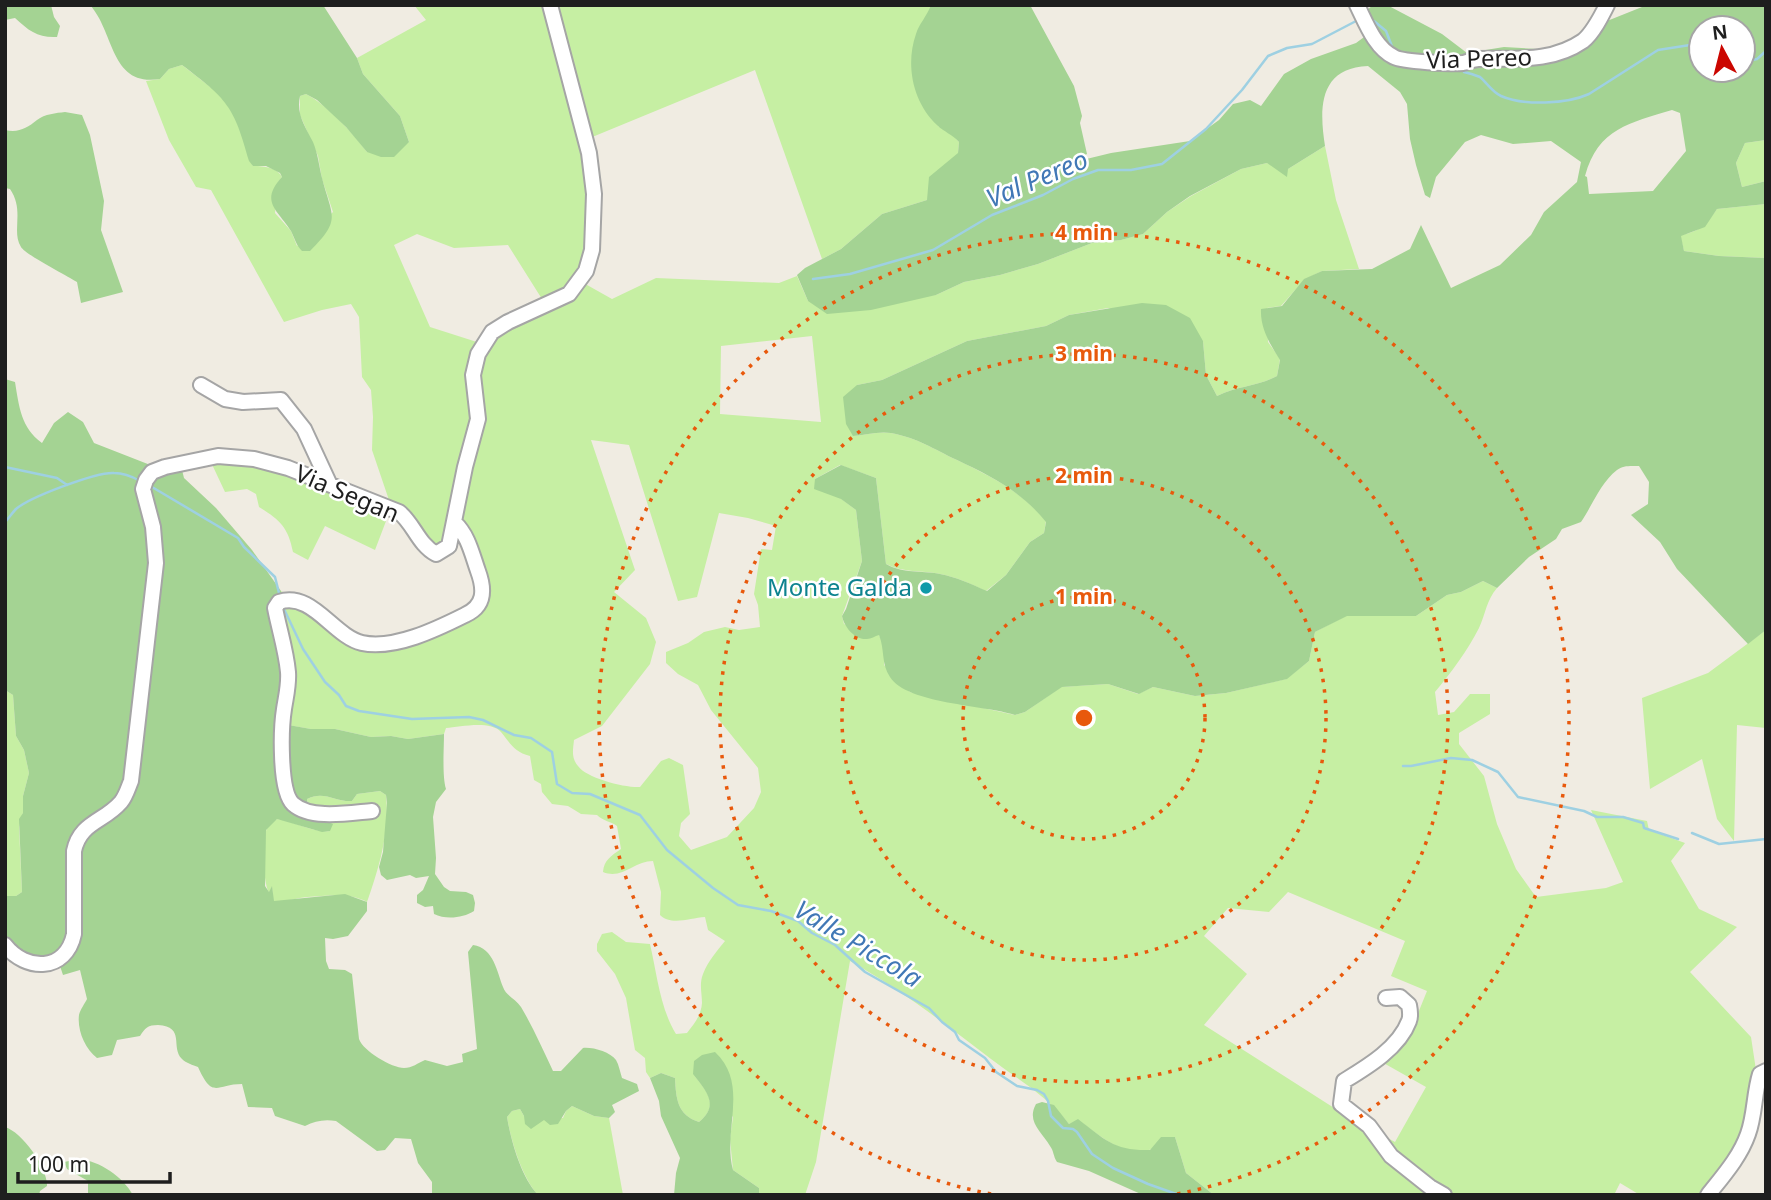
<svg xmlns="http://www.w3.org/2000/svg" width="1771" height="1200" font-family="'Noto Sans',sans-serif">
<rect width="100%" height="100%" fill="#f0ece2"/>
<!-- grass -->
<path fill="#c6efa3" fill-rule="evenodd" d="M414,5H931L938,126L951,133L959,142L958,154L951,161L927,200L882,214L841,249L822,259L755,70L585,140L594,209L580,281L612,299L656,278L779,283L797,276L808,301L936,295L964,282L1000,275L1038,264L1092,243L1121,240L1143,234L1167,212L1191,196L1241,169L1267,163L1288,169L1325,146L1336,200L1359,269L1322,271L1304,280L1281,306L1267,308L1268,342L1280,359L1277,376C1256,387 1239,385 1217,396L1206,375L1203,341L1108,308L1069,315L1046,326L967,341L882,380L857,385L853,436C865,435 879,431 891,433C918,438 933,449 957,460C992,477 1021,491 1046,521L1044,533L1030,542L1006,575L986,591C971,584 956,577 940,574C921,570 903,573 886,564L876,478L840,465L815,479L856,510L862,561L842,616L844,624L879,635L885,648L884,665L910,692L1015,715L1025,712L1061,687L1108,684L1138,694L1153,687L1195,696L1226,693L1286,679L1309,661L1315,632L1347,615L1416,616L1447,595L1461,592L1483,581L1497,588C1486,601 1486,613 1479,628C1468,650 1450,674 1435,692L1438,715L1454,712L1470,694H1490V714L1459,733V744L1484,776L1497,824L1516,869L1536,897L1606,888L1623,882L1591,810L1647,821L1649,830L1685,843L1671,861L1699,909L1737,927L1690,972L1751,1037L1759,1090L1748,1143L1705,1195H1640L1620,1183L1614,1195H1214L1186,1173L1175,1137C1167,1141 1158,1148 1149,1150C1121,1156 1099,1135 1078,1120L1069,1124C1047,1096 1019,1080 991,1059C945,1024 900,989 850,961L816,1162L805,1195H759V1188L733,1170L730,1139L733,1117L693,1074C707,1091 720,1105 699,1122C677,1115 676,1098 675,1078L661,1073L650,1078L646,1072L645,1058L635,1050L626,998L615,974L597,951V944L602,934L612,932L626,942L650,944C657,974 660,1008 676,1034L687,1033C694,1024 701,1016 702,1003C702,993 699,984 703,974C708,961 717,951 725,941L708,930L705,917C690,918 671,926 660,915L661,892L653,861C634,861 622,880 603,872C604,860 611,856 621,849L617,826C610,821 603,821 597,815L581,814L568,806L552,804L542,792L541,784L534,780L530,756C514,752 510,743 501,732C490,720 460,727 446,728L444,734L408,739L391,736L371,737L335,729H311L276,723L281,591L365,639L407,633L457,616L477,596L478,572L459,525L437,552L391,508L375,550L325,526L308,560L293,552C288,527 280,520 259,507L256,494L247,489L225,492L209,458L249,459L391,506L372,450L373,417L371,390L362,377L359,317L351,304L322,310L284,322L211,190L196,187L169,140L146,81L160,79L169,69L182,65L218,93L233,111L253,166C263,166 277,167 282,177L278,182L275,213L291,231L297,246L333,212L322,179L318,156L300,115V96L306,94C327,105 353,133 367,152L409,142L400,116L363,74L357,58L426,20ZM417,234L454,248L508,245L547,307L480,343L430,327L394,245ZM812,336L821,422L720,414L721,346ZM591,440L629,445L678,601L697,597L719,513L748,518L776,526L772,550L761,549L754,594L758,605L760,627L739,630L725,627L704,632L688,643L666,652V663L678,674L698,685L711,710L758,768L761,792L754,808L727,837L691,850L679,836L681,823L690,814L683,765L669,758L661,761L640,787C625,788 586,778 578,766C571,758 573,750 574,740L602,726L650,664L656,642L646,618L614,592L635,570ZM1288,892L1405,941L1391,976L1427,991L1408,1038L1380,1061L1426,1087L1395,1142L1342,1113L1204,1025L1247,974L1204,936L1228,908L1269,912Z
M1766,140V181L1742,187L1736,163L1745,143Z
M1766,204V258L1719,256L1684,251L1680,235C1700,232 1706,224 1717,209Z
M1766,630V728L1737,725L1734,841L1717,819L1702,759L1650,789L1642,698L1708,673Z
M5,690L13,695L16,736L24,750L29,773L23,796V813L19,827L22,892L16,896H5Z
M380,791L386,795C390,832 379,868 367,902C348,892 327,896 307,897C295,898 285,903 273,901L272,887L269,893C263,882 262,844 266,831C267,826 272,822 277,819C295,821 311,833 330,831L308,807L307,799C324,790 335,802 352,801L357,794Z
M572,1106L594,1116L609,1118L623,1195H538C522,1177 511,1141 507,1117L512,1111L520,1109L524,1116L544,1120L563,1118L566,1111Z"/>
<!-- forest -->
<path fill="#a4d393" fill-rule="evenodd" d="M5,5H51L54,17L60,26L57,37C38,38 29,31 15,18L5,20Z
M90,5H323L357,58L363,74L400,116L409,142L394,157H381L367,152L346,127L317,100L306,94L300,96C296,114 305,126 313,142C318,154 319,166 322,178C332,217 342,219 310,251H302C296,245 295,239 291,231C278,210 259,202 282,177L280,173L266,166H253L249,161C234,106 227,99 182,65L169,69L160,79C110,87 115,33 90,5Z
M931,5H1030L1074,86L1082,116L1080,123L1087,154L1070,163L1111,153L1190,141L1219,120L1233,104L1250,100L1261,106L1284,74L1311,59L1356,43L1375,29L1366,11L1373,5H1387L1442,34L1467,53L1504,47L1538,49L1572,45L1602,23L1647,5H1766V140L1745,143L1736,163L1742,187L1766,181V204L1717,209L1705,227L1681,236L1684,251L1719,256L1766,258V630L1748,644L1677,569L1660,542L1631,515L1648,504L1649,482L1639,466C1631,466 1623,465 1617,470C1601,482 1592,506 1581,522L1562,529L1556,539L1529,557L1497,588L1483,581L1461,592L1447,595L1416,616H1347L1315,632L1309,661L1287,679L1226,693L1195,696L1153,687L1139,694L1108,684L1062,687L1025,712L1015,715C985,705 907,704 890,677C881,664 885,650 879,635C875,636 871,639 867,639C854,640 844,626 842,616L846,609L862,561L856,510L841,499L814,489L815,479L841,465L876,478L886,564C904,574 920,570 940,574C956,577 971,584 987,591L1006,575L1030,542L1044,533L1046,522C1022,492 991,476 957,460C933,449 918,438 891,433C879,431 865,435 853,436L846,424L843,397L857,385L882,380L967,341L1046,326L1069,315L1142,303L1166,305L1190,318L1203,341L1206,375L1217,396C1239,385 1256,387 1277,376L1280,360C1270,344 1260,328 1261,309L1282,306L1304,279L1322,271L1372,269L1410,249L1421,225L1451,288L1500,265L1531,235L1544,212L1577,182L1581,162L1551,141L1513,144L1481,135L1465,142L1436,177L1430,198L1425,195L1416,165L1410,139L1407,104L1400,92L1368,66C1319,68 1319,108 1325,146L1288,169L1287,177L1267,163L1241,169L1190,196L1167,212L1143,234L1121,240L1092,243L1038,264L1000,275L964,282L936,295L871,310L827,314L808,301L797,275L805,268L841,249L882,214L927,200L929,177L958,153L959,142C952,134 944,132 937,125C913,103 905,65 916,34C919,24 927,16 931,5ZM1701,28H1743V70H1701ZM1672,110L1680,113L1686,151L1653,191L1589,194L1587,177L1585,176C1598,128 1630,123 1672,110Z
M65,112L82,115L90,135L104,201L101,230L123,292L81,303L77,282C66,275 26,255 21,247C11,231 25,211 10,189L5,188V130C19,133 27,128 37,120C45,114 56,113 65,112Z
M5,379L15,382C19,406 21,428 42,443L54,423L68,412L83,422L94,443L158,468L180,462L184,478L216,508L252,550L281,591V621L287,646L277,723L311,729H335L371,737L391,736L408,739L444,734C444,749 442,776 446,789L436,802L433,817L436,858L435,874L444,887L450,891L466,892L473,895L475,903L474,911C463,918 446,920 434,914L433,906L425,907L417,903V895L423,890L429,876L416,878L410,875L387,880L381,875L379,867L383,852L387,803L386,795L380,791L357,794L352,801C335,802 324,790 307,799C308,814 320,819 333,824L330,831L322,832L277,819L266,830L265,886L269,892L272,886L274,901L345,894L367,902V911L348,936L333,939L325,938L326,961L329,969L345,970L352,974L359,1039C363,1051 392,1068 404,1068C412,1068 418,1063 425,1060L447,1066L463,1062L462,1054L477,1049L468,952L473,945C494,948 497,972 503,987C506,996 516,999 521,1007C533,1027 543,1050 553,1071H561L583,1048C593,1047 610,1052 616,1060C619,1065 620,1072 622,1078L637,1084L639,1091L612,1105L615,1112L609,1118L594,1116L572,1106L566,1111L558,1124L550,1125L544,1120L531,1129L525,1124L524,1116L520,1109L512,1111L507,1117C511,1141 521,1177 538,1195H432V1182L418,1163L411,1139L395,1138L385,1150L377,1151L336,1121C324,1119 315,1121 305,1126L275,1116L272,1108L248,1107L242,1084C216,1084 213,1100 198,1067C193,1065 186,1063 182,1059C170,1047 186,1027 158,1025C148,1025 145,1028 140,1036L117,1040L112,1055L97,1058C85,1049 77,1030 79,1015C80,1010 85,1003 87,999L80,970L63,975L58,960L33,965L5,944V896H16L22,892L19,819L23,813V796L29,773L24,750L16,736L13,695L5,690Z
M715,1052C750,1085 722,1130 733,1170L759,1188V1195H674L676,1173L680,1158L661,1116L659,1101L650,1078L661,1073L675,1078C676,1098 677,1115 699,1122C720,1105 706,1091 693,1074L694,1061L702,1055Z
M1042,1102L1054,1105L1069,1124L1078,1119C1105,1140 1115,1151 1150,1150L1161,1137H1175L1186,1173L1214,1195H1143L1089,1171L1057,1162C1053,1156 1054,1151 1050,1146C1042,1132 1026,1122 1036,1104Z
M5,1127C22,1132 48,1168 47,1186L40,1191L39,1195H5Z
M79,1159C100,1161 123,1177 133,1195H88V1181L67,1169L64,1162Z"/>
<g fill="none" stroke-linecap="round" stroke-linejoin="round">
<!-- stream -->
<path stroke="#9ed0e2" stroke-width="2.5" d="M1374,21L1386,31L1393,49
M1743,62L1757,59L1766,51
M1464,72C1469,73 1475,75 1480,77C1487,83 1492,92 1501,96C1524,106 1567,104 1589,94L1658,50L1690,45L1701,49
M813,279L850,274L933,250L992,215L1043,195L1073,179L1098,170H1131L1162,164L1206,129L1242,90L1268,56L1287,48L1312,44L1358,20
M5,467L57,478L67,485
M152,487L238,538L244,547L275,577L280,597
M5,522C9,518 12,513 16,509C30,497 96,472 114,473C123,473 133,477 140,481
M283,607L303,649L325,682L339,695L346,706L359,711L412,719L469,717L483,720L514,735L531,738L552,752L557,784L572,793L590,794L640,815L667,850L713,888L738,905L771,911L798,921L812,933L835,945L865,972L929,1008L942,1022L955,1032L959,1040L985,1058L996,1072L1017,1086L1037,1090L1044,1094L1048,1101L1051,1116L1063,1128L1073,1129L1077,1132L1092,1154L1113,1168L1148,1184L1179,1195
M1403,766H1411L1451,758L1472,760L1498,772L1518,797L1584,811L1597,817H1623L1643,823L1644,828L1678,839
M1692,833L1719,844L1766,839"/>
<!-- minor casing -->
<g stroke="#a5a5a5" stroke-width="18">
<path id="minor" d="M1357,5C1366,23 1375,48 1394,57C1403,62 1452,64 1463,63C1468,62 1473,59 1479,59C1515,58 1551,63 1583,41C1593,33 1601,17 1607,5
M201,385L225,399L243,402L281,400L304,429L329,483
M372,811C349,813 311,820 293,804C279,791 281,728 284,709C286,696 289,685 288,672C286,650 279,629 275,608L279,602C312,591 333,636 362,643C394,650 437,629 465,615C485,606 485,590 478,571C472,554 468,535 455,523
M5,945C26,972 66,972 74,934V851C80,822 104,822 121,802C126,796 128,788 131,781L156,563L153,527L143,489L146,480L152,472L165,467L218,456L254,459L288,468L399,512C414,524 418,544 436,554L449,546L465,467L478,419L473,375L478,354L492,332L508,322L569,294L586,271L592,250L594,194L589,153L550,5
M1386,998L1400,997L1409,1005C1410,1010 1411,1016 1409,1021C1399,1048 1367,1067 1344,1081L1341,1104L1369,1126L1391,1156L1430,1187L1444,1195
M1708,1195C1723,1176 1740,1157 1748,1134C1755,1115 1754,1093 1760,1074L1766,1071"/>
</g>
<!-- minor -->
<use href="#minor" stroke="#fff" stroke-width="14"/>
</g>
<!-- distance rings -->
<g fill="none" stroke="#e8590c" stroke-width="3.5" stroke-dasharray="3.5 7">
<circle cx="1084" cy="718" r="121"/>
<circle cx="1084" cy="718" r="242"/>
<circle cx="1084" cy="718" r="364"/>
<path d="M991 1194A485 485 0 1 1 1177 1194"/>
</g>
<!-- markers -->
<circle fill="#0f9aa8" stroke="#fff" stroke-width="2.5" cx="926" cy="588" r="7"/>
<g text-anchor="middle" stroke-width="5" stroke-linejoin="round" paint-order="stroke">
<!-- street labels -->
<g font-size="24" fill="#1e1e1e" stroke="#fff">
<text transform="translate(1479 59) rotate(-2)" y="8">Via Pereo</text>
<text transform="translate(347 494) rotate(23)" y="8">Via Segan</text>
</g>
<!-- culture labels -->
<g font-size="24" fill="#0d838f" stroke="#fff" text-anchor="end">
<text x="912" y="596">Monte Galda</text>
</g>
<!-- water labels -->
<g font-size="26" font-style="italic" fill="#4178b6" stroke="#fff">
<text transform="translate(1037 179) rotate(-23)" y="9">Val Pereo</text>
<text transform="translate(858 944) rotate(31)" y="9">Valle Piccola</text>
</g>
</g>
<circle cx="1084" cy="718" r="10" fill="#e8590c" stroke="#fff" stroke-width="3.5"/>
<g font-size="21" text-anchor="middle" font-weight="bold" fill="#e8590c" stroke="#fff" stroke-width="5" stroke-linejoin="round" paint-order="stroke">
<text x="1084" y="240">4 min</text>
<text x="1084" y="361">3 min</text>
<text x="1084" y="483">2 min</text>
<text x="1084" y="604">1 min</text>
</g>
<!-- border -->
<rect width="1771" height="1200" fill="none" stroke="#1e1e1e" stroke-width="14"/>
<!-- north arrow -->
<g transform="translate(1722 49) rotate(353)"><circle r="33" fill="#ffffff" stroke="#a5a5a5" stroke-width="2"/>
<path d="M0-5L12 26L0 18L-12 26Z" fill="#cb0600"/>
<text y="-10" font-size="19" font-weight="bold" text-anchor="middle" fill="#1e1e1e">N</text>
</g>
<!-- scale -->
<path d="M18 1172v10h152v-10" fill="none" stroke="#1e1e1e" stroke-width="3.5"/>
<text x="28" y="1172" font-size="21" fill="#1e1e1e" stroke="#ffffff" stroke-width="5" paint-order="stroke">100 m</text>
</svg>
